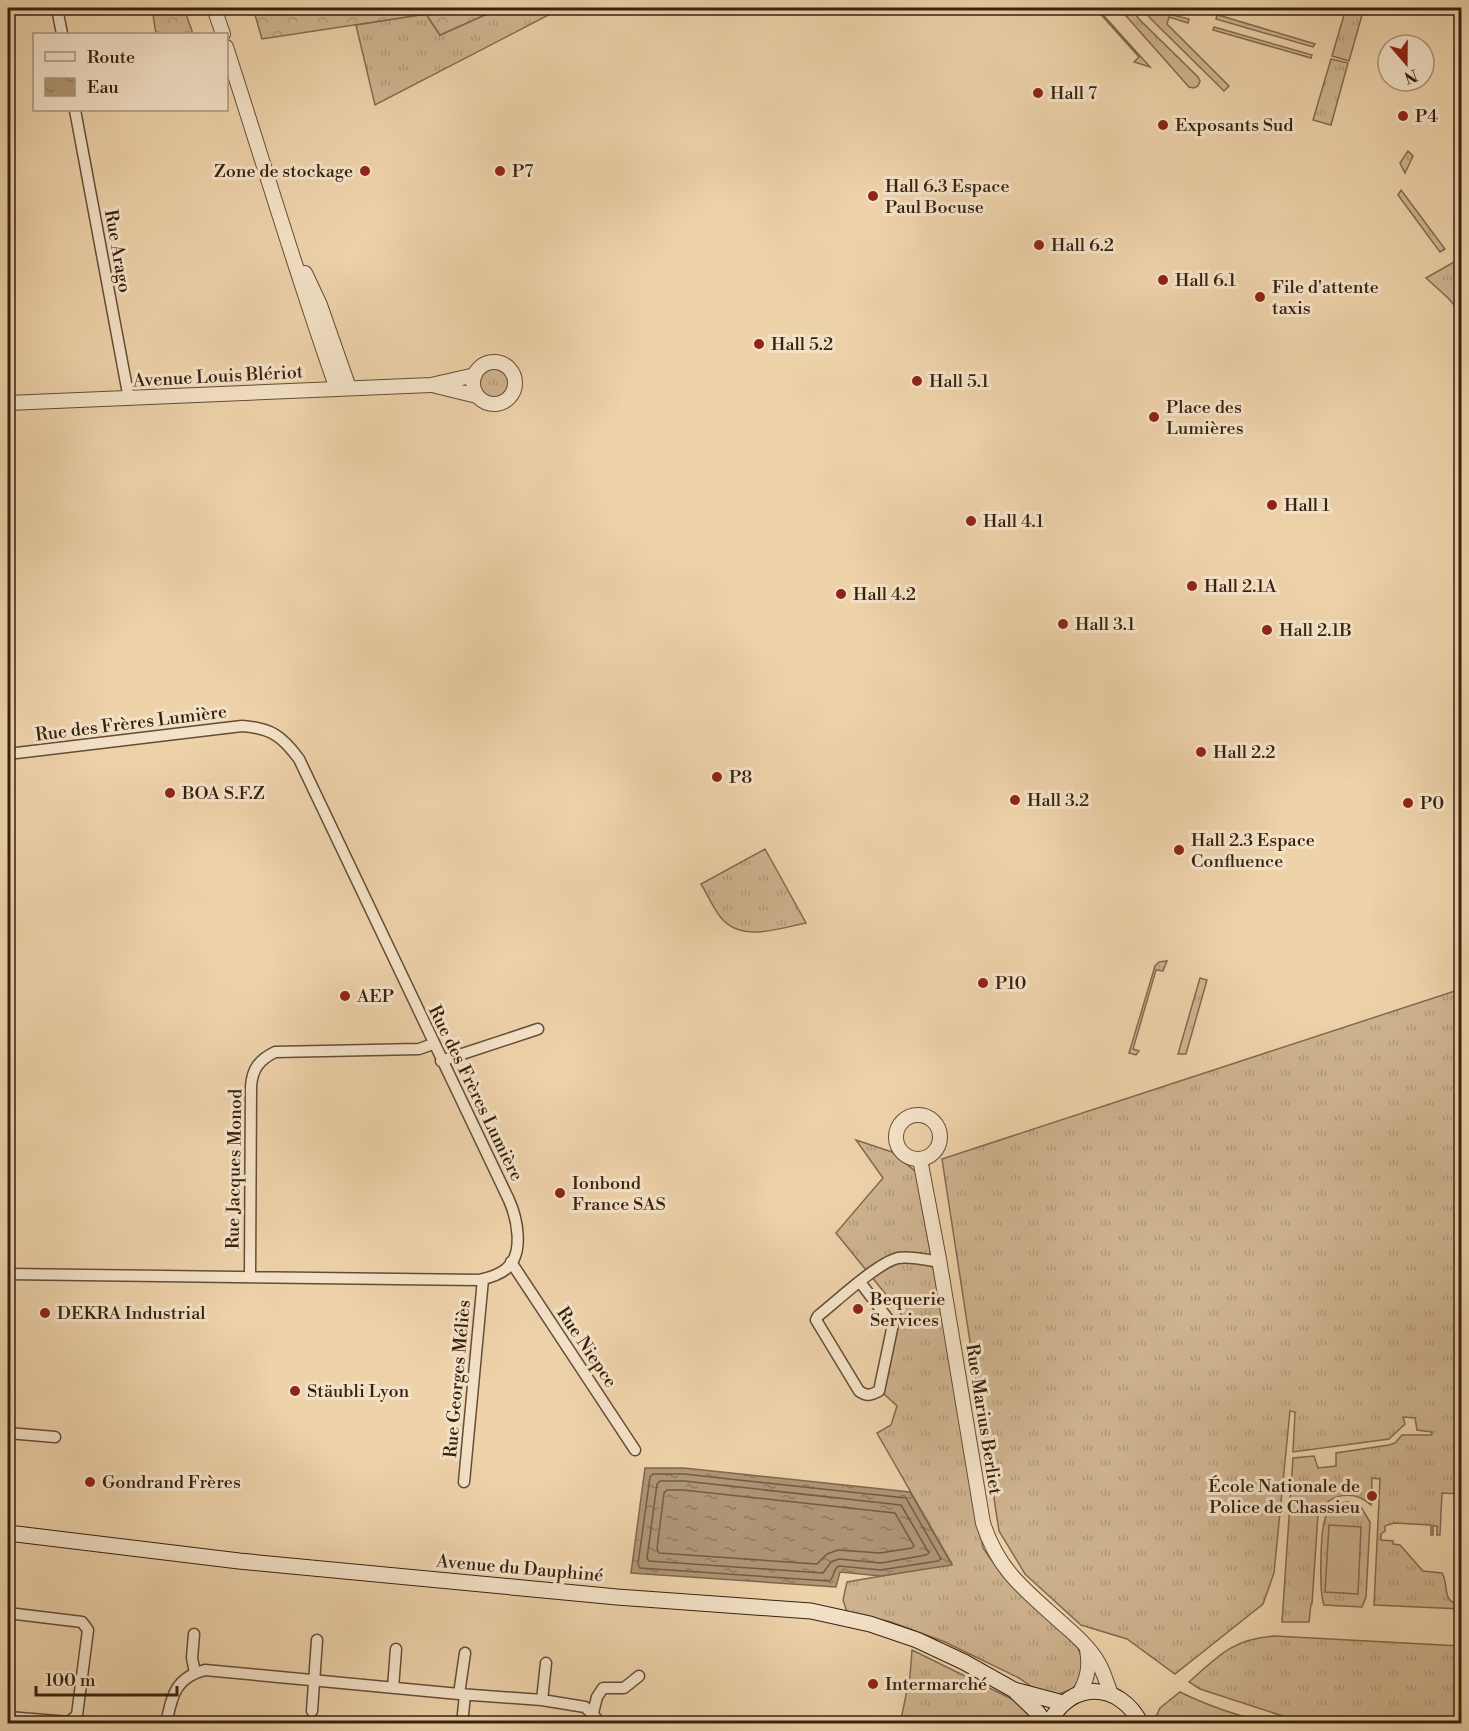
<svg xmlns="http://www.w3.org/2000/svg" width="1469" height="1731" font-family="'Libre Bodoni',serif">
<defs>
<pattern id="grass-tufts" width="24" height="20" patternUnits="userSpaceOnUse" patternTransform="scale(1.5)"><rect width="24" height="20" fill="#cfb490"/><path d="M3 7l-1-3M5 7V3M7 7l1-3M15 17l-1-3M17 17v-4M19 17l1-3" fill="none" stroke="#b29a7b"/></pattern>
<pattern id="forest-crowns" width="20" height="18" patternUnits="userSpaceOnUse" patternTransform="scale(1.5)"><rect width="20" height="18" fill="#cfb490"/><path d="M2 6a3 3 0 1 1 6 0M12 15a3 3 0 1 1 6 0" fill="none" stroke="#b29a7b"/></pattern>
<pattern id="water-ripples" width="26" height="14" patternUnits="userSpaceOnUse" patternTransform="scale(1.5)"><rect width="26" height="14" fill="#af9675"/><path d="M2 4q2-2 4 0t4 0M15 11q2-2 4 0t4 0" fill="none" stroke="#8f7a5e"/></pattern>
</defs>
<rect width="100%" height="100%" fill="#eed2aa"/>
<filter id="stains"><feTurbulence type="fractalNoise" baseFrequency=".00333" numOctaves="4"/><feColorMatrix values="0 0 0 0 .2 0 0 0 0 .09 0 0 0 0 .02 0 0 0 .5 -.17"/></filter>
<radialGradient id="worn" r=".72"><stop offset=".6" stop-color="#630" stop-opacity="0"/><stop offset="1" stop-color="#630" stop-opacity=".3"/></radialGradient>
<!-- grass -->
<path fill="url(#grass-tufts)" stroke="#826a50" stroke-width="1.5" d="M516,8H562L375,105L356,25L426,14L440,35L487,14H503Z
M1095,8H1097L1150,67L1134,62L1139,57Z
M1119,8H1131L1139,19L1198,77L1200,81L1198,86L1194,88L1189,87Z
M1143,8L1189,19L1188,23L1169,17L1167,24L1229,86L1224,91L1150,18Z
M1346,8H1364L1349,61L1332,56Z
M1217,15L1225,17L1315,44L1313,47L1216,19Z
M1214,27L1312,55L1311,58L1213,30Z
M1331,59L1348,63L1331,125L1313,120Z
M1408,151L1413,156L1405,173L1400,163Z
M1401,190L1445,249L1440,252L1398,195Z
M1461,258L1459,293L1461,313L1448,298L1426,278Z
M480 383a14 14 0 1 1 28 0a14 14 0 1 1-28 0Z
M765,849L806,923C780,928 744,942 723,920C714,911 708,895 701,884Z
M1167,961L1163,971L1156,970L1133,1049L1139,1051L1136,1055L1129,1053L1155,966L1159,962Z
M1200,978L1207,980L1186,1054H1178Z
M1461,989V1494L1442,1493L1440,1535H1437V1526H1433V1535H1431V1525L1394,1523L1385,1526V1531L1381,1534V1540L1393,1541V1544L1400,1545L1423,1571L1442,1573C1450,1587 1440,1600 1461,1606V1609L1374,1605L1380,1479L1372,1478L1371,1505C1354,1489 1329,1493 1318,1514L1312,1604H1311L1309,1622H1282L1293,1458L1314,1456L1318,1468L1336,1466V1453L1389,1445L1395,1443L1402,1435H1431L1432,1432L1417,1430L1415,1418L1403,1417L1405,1424L1389,1439L1293,1452L1295,1412L1290,1411L1274,1573L1263,1604L1175,1674L1127,1639L1081,1625L1025,1574L999,1531L942,1159Z
M856,1140L892,1152L916,1172L983,1548L1002,1575L1063,1631L1078,1648L1084,1663L1083,1677L1072,1689L1057,1695L1040,1693L1019,1678L945,1642L891,1622L847,1612L843,1600L847,1582L952,1564L877,1433L891,1425L897,1406L884,1394L901,1313L836,1233L883,1178Z
M1348,1502L1361,1507L1370,1522L1366,1597L1362,1607L1324,1605C1319,1592 1320,1529 1326,1516C1330,1507 1338,1503 1348,1502Z
M1274,1636L1461,1646V1723H1304L1200,1689L1189,1682C1219,1655 1233,1639 1274,1636Z
M912,1650L1018,1702L1035,1723L900,1724L910,1676Z
M1180,1692C1208,1706 1236,1715 1266,1723H1153L1160,1708Z"/>
<!-- forest -->
<path fill="url(#forest-crowns)" stroke="#826a50" stroke-width="1.5" d="M152,8H184L193,34H156Z
M253,8H486L487,14L440,35L426,14L262,39Z"/>
<!-- garden -->
<path fill="#cfb490" stroke="#826a50" stroke-width="1.5" d="M1329,1525L1361,1527L1358,1594L1325,1592Z"/>
<!-- water -->
<path fill="url(#water-ripples)" stroke="#7f674c" stroke-width="1.5" d="M645,1468H684L910,1492L952,1565L881,1576L840,1572L836,1587L631,1573Z"/>
<g fill="none" stroke-linecap="round" stroke-linejoin="round">
<!-- shore -->
<path stroke="#725c42" stroke-width="1.5" d="M653,1474H684L906,1498L941,1559L938,1561L881,1570L839,1566C832,1569 835,1578 829,1581L640,1568L638,1564L650,1477Z
M660,1481H684L901,1505L929,1553L926,1555L881,1563L839,1559L831,1562L823,1573L649,1561L647,1558L657,1484Z
M667,1490H683L895,1513L914,1546L912,1548L880,1553L838,1550L827,1554L817,1564L659,1553L657,1549L664,1493Z"/>
<!-- minor casing -->
<g stroke="#644d36" stroke-width="13">
<path id="minor" d="M57,8L62,34
M75,110L129,399
M8,754L242,726C271,728 282,736 299,759L509,1200C517,1218 525,1254 506,1269C499,1275 488,1278 479,1280L8,1274
M441,1061L538,1029
M511,1262L635,1450
M250,1277L251,1087C252,1069 259,1060 275,1052L419,1049L433,1044
M860,1282L891,1323L892,1329L879,1391C871,1395 867,1397 859,1391L816,1320L818,1316C837,1301 877,1263 898,1258C911,1256 927,1260 940,1262
M8,1433L55,1437
M464,1482L483,1279
M8,1613L82,1622L88,1630L77,1715L69,1722L8,1717
M194,1634L192,1658L195,1673
M393,1688L396,1649
M459,1694L465,1653
M542,1700L546,1663
M312,1711L317,1640
M593,1713L597,1697L603,1688H624L639,1676
M166,1724C172,1697 174,1678 205,1670L459,1694L542,1700L585,1707L602,1724
M462,1724L465,1695"/>
</g>
<!-- tertiary casing -->
<g stroke="#644d36" stroke-width="16">
<path id="tertiary" d="M214,8L223,34
M226,47C263,161 297,276 337,389
M305,273L320,305L349,388
M473 383a21 21 0 1 1 42 0a21 21 0 1 1-42 0Z
M436,386L477,396
M8,403L431,385L475,375
M896 1137a22 22 0 1 1 44 0a22 22 0 1 1-44 0Z
M920,1159L939,1259L983,1523C999,1573 1028,1592 1065,1626C1078,1637 1091,1649 1099,1664C1104,1673 1107,1684 1111,1694
M1079,1694C1088,1678 1090,1666 1087,1649"/>
</g>
<!-- secondary casing -->
<g stroke="#36210f" stroke-width="17">
<path id="secondary" d="M8,1533L239,1561L617,1597L811,1611L870,1624L917,1640L964,1662L1014,1690L1063,1703
M1016,1692L1038,1713L1045,1724
M1049,1724C1069,1680 1120,1681 1141,1724"/>
</g>
<!-- minor -->
<use href="#minor" stroke="#f4e2c8" stroke-width="10"/>
<!-- tertiary -->
<use href="#tertiary" stroke="#f4e2c8" stroke-width="14"/>
<!-- secondary -->
<use href="#secondary" stroke="#f4e2c8" stroke-width="15"/>
<!-- tram -->
<path stroke="#36210f" stroke-width="1.5" d="M1461,425H1462"/>
</g>
<!-- markers -->
<g fill="#8f2418" stroke="#f4e2c8" stroke-width="2">
<circle cx="1038" cy="93" r="6"/>
<circle cx="1403" cy="116" r="6"/>
<circle cx="1163" cy="125" r="6"/>
<circle cx="365" cy="171" r="6"/>
<circle cx="500" cy="171" r="6"/>
<circle cx="873" cy="196" r="6"/>
<circle cx="1039" cy="245" r="6"/>
<circle cx="1163" cy="280" r="6"/>
<circle cx="1260" cy="297" r="6"/>
<circle cx="759" cy="344" r="6"/>
<circle cx="917" cy="381" r="6"/>
<circle cx="1154" cy="417" r="6"/>
<circle cx="1272" cy="505" r="6"/>
<circle cx="971" cy="521" r="6"/>
<circle cx="1192" cy="586" r="6"/>
<circle cx="841" cy="594" r="6"/>
<circle cx="1063" cy="624" r="6"/>
<circle cx="1267" cy="630" r="6"/>
<circle cx="1201" cy="752" r="6"/>
<circle cx="717" cy="777" r="6"/>
<circle cx="170" cy="793" r="6"/>
<circle cx="1015" cy="800" r="6"/>
<circle cx="1408" cy="803" r="6"/>
<circle cx="1179" cy="850" r="6"/>
<circle cx="983" cy="983" r="6"/>
<circle cx="345" cy="996" r="6"/>
<circle cx="560" cy="1193" r="6"/>
<circle cx="858" cy="1309" r="6"/>
<circle cx="45" cy="1313" r="6"/>
<circle cx="295" cy="1391" r="6"/>
<circle cx="90" cy="1482" r="6"/>
<circle cx="1372" cy="1496" r="6"/>
<circle cx="873" cy="1684" r="6"/>
</g>
<g text-anchor="middle" stroke-width="6" stroke-linejoin="round" paint-order="stroke">
<!-- poi labels -->
<g font-size="18" fill="#36210f" stroke="#f4e2c8" text-anchor="start">
<text x="1050" y="99">Hall 7</text>
<text x="1415" y="122">P4</text>
<text x="1175" y="131">Exposants Sud</text>
<text x="353" y="177" text-anchor="end">Zone de stockage</text>
<text x="512" y="177">P7</text>
<text x="885" y="192">Hall 6.3 Espace<tspan x="885" dy="21">Paul Bocuse</tspan></text>
<text x="1051" y="251">Hall 6.2</text>
<text x="1175" y="286">Hall 6.1</text>
<text x="1272" y="293">File d'attente<tspan x="1272" dy="21">taxis</tspan></text>
<text x="771" y="350">Hall 5.2</text>
<text x="929" y="387">Hall 5.1</text>
<text x="1166" y="413">Place des<tspan x="1166" dy="21">Lumières</tspan></text>
<text x="1284" y="511">Hall 1</text>
<text x="983" y="527">Hall 4.1</text>
<text x="1204" y="592">Hall 2.1A</text>
<text x="853" y="600">Hall 4.2</text>
<text x="1075" y="630">Hall 3.1</text>
<text x="1279" y="636">Hall 2.1B</text>
<text x="1213" y="758">Hall 2.2</text>
<text x="729" y="783">P8</text>
<text x="182" y="799">BOA S.F.Z</text>
<text x="1027" y="806">Hall 3.2</text>
<text x="1420" y="809">P0</text>
<text x="1191" y="846">Hall 2.3 Espace<tspan x="1191" dy="21">Confluence</tspan></text>
<text x="995" y="989">P10</text>
<text x="357" y="1002">AEP</text>
<text x="572" y="1189">Ionbond<tspan x="572" dy="21">France SAS</tspan></text>
<text x="870" y="1305">Bequerie<tspan x="870" dy="21">Services</tspan></text>
<text x="57" y="1319">DEKRA Industrial</text>
<text x="307" y="1397">Stäubli Lyon</text>
<text x="102" y="1488">Gondrand Frères</text>
<text x="1360" y="1492" text-anchor="end">École Nationale de<tspan x="1360" dy="21">Police de Chassieu</tspan></text>
<text x="885" y="1690">Intermarché</text>
</g>
<!-- street labels -->
<g font-size="18" fill="#36210f" stroke="#f4e2c8">
<text transform="translate(118 251) rotate(80)" y="6">Rue Arago</text>
<text transform="translate(218 376) rotate(-3)" y="6">Avenue Louis Blériot</text>
<text transform="translate(131 723) rotate(-7)" y="6">Rue des Frères Lumière</text>
<text transform="translate(476 1093) rotate(64)" y="6">Rue des Frères Lumière</text>
<text transform="translate(234 1169) rotate(-89)" y="6">Rue Jacques Monod</text>
<text transform="translate(587 1347) rotate(56)" y="6">Rue Niepce</text>
<text transform="translate(457 1379) rotate(-85)" y="6">Rue Georges Méliès</text>
<text transform="translate(984 1419) rotate(81)" y="6">Rue Marius Berliet</text>
<text transform="translate(520 1568) rotate(5)" y="6">Avenue du Dauphiné</text>
</g>
</g>
<!-- margin -->
<rect width="1469" height="1731" fill="none" stroke="#eed2aa" stroke-width="30"/>
<rect x="9" y="9" width="1451" height="1713" fill="none" stroke="#36210f" stroke-width="3"/>
<rect x="15" y="15" width="1439" height="1701" fill="none" stroke="#36210f" stroke-width="1.5"/>
<!-- legend -->
<rect x="33" y="33" width="195" height="78" fill="#f4e2c8" stroke="#a8957e" stroke-width="1.5"/>
<rect x="45" y="52" width="30" height="9" fill="#f4e2c8" stroke="#a8957e" stroke-width="1.5"/>
<text x="87" y="63" font-size="18" fill="#36210f">Route</text>
<rect x="45" y="78" width="30" height="18" fill="url(#water-ripples)" stroke="#a8957e" stroke-width="1.5"/>
<text x="87" y="93" font-size="18" fill="#36210f">Eau</text>
<!-- north arrow -->
<g transform="translate(1406 63) rotate(160)"><circle r="28" fill="#f4e2c8" stroke="#a8957e" stroke-width="1.5"/>
<path d="M0-4.5L10 22L0 15L-10 22Z" fill="#8f2418"/>
<text y="-9" font-size="16" font-weight="bold" text-anchor="middle" fill="#36210f">N</text>
</g>
<!-- scale -->
<path d="M36 1686v9h141v-9" fill="none" stroke="#36210f" stroke-width="3"/>
<text x="45" y="1686" font-size="18" fill="#36210f" stroke="#f4e2c8" stroke-width="4.5" paint-order="stroke">100 m</text>
<rect width="100%" height="100%" filter="url(#stains)"/>
<rect width="100%" height="100%" fill="url(#worn)"/>
</svg>
